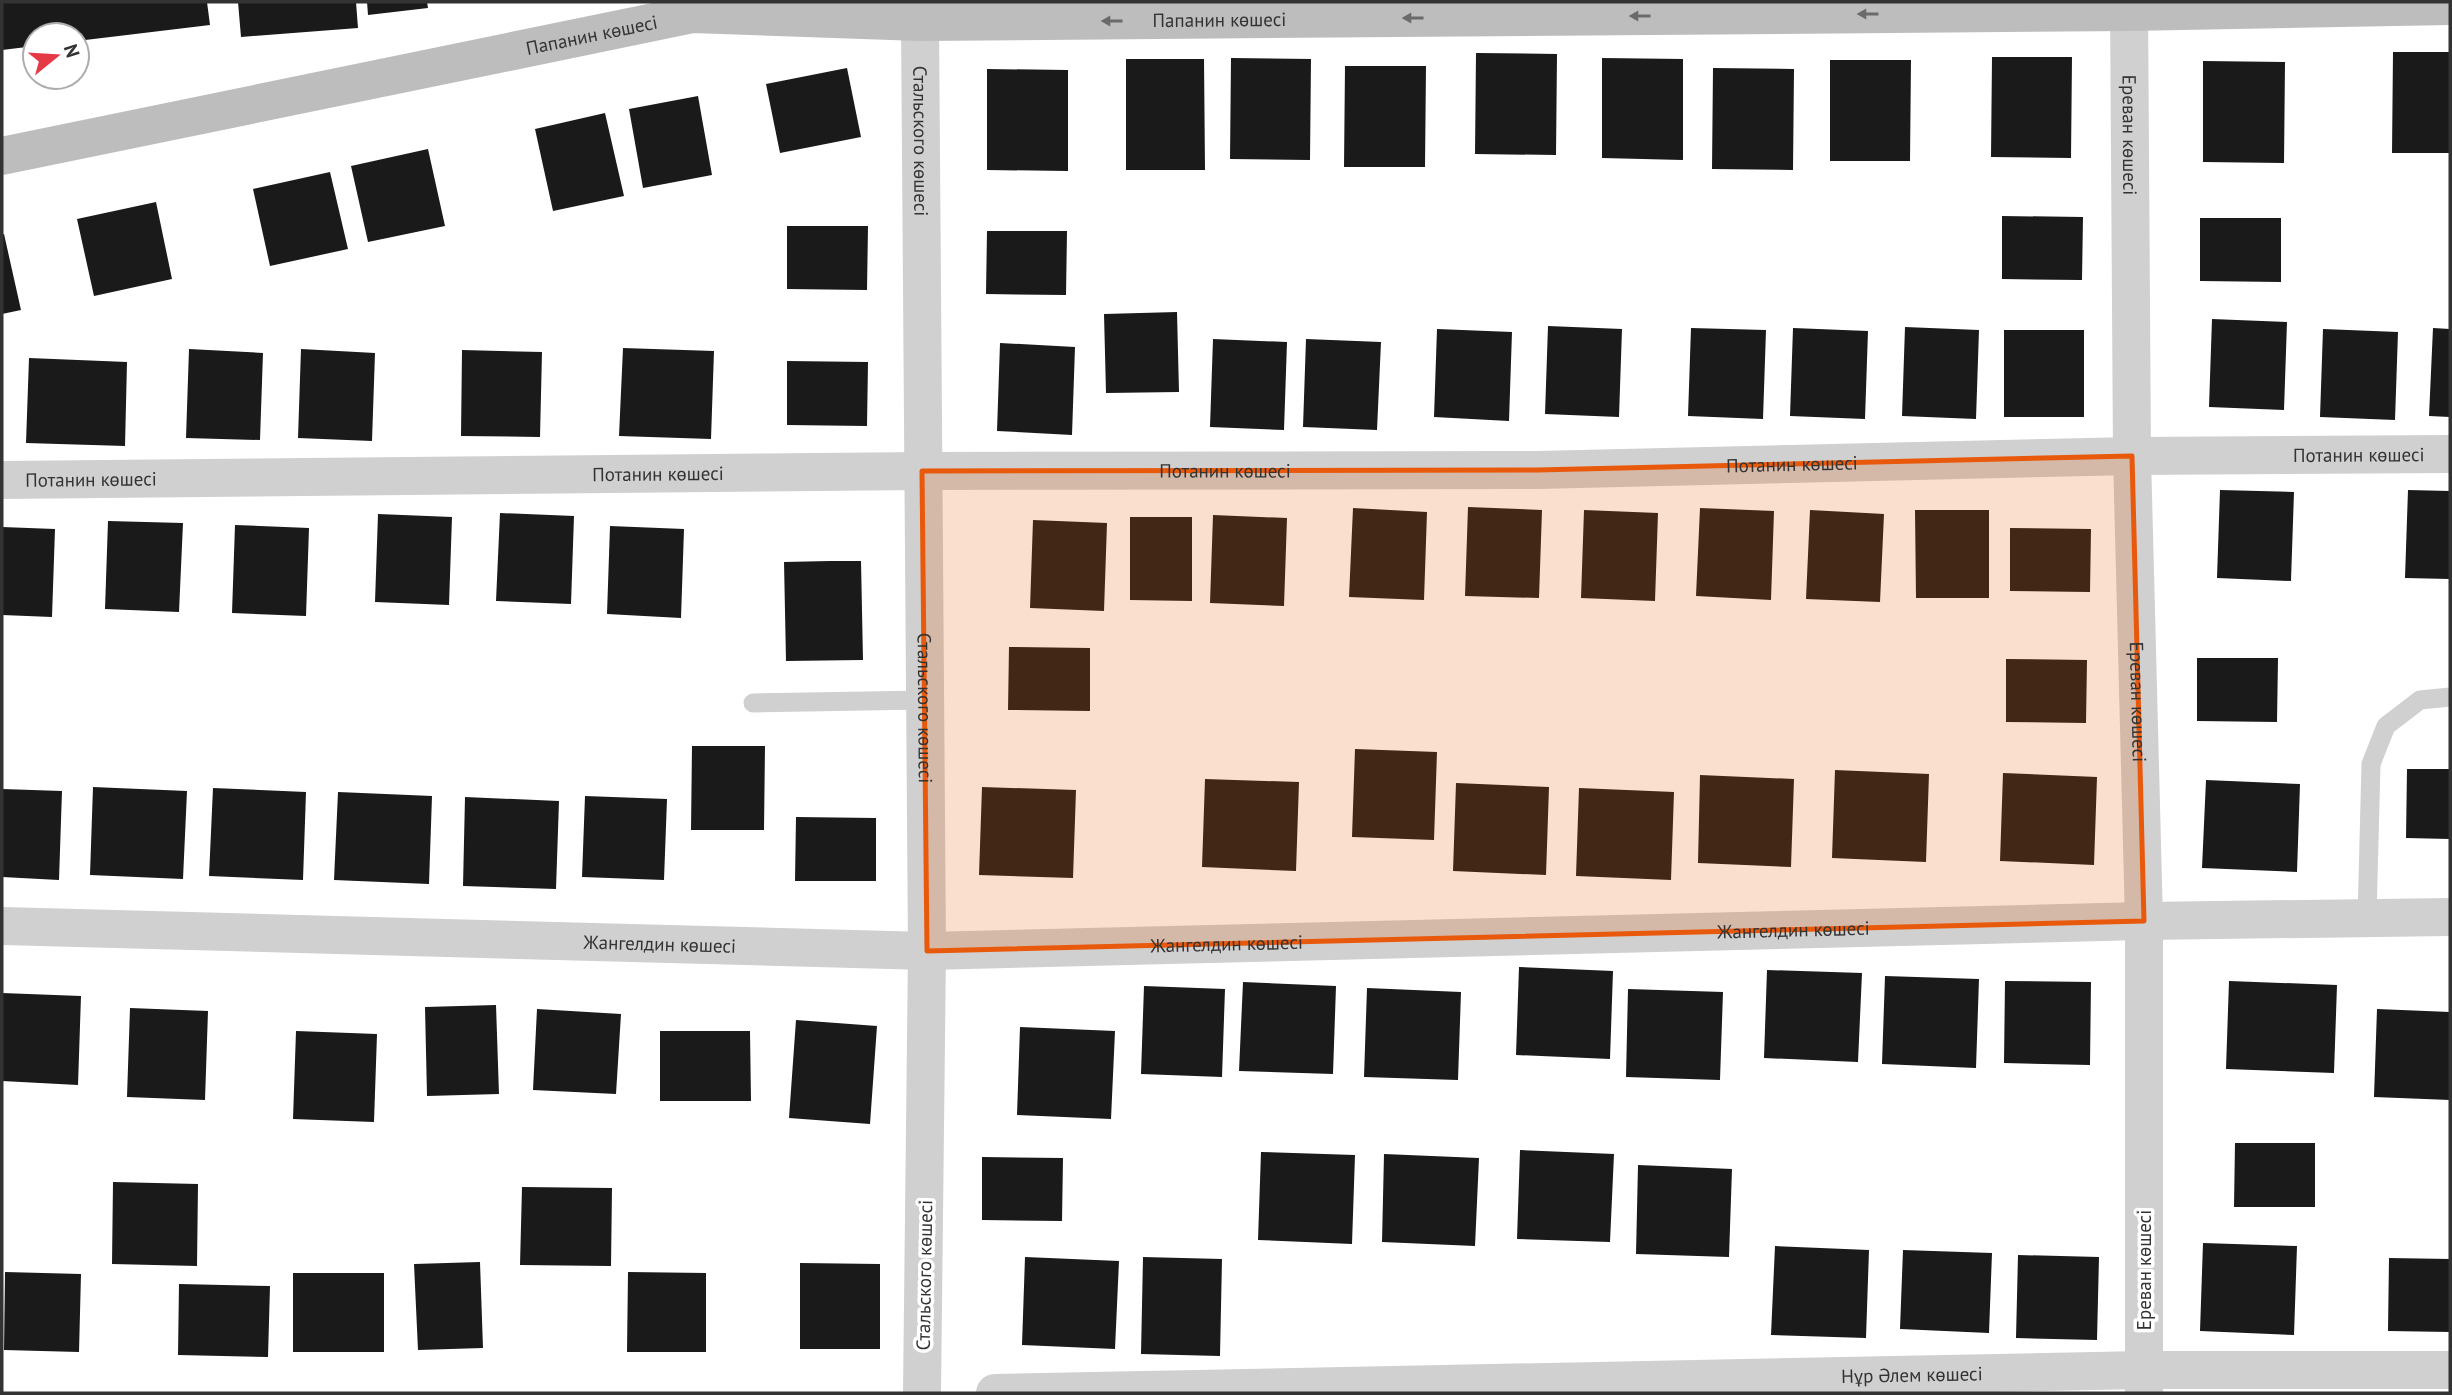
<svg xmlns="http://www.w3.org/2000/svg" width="2452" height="1395" font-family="'PT Sans',sans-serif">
<rect width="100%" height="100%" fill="#fff"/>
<!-- building -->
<path fill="#1a1a1a" d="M2,2H207L210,25L77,41V35H35V46L2,50Z
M238,2H356L358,28L241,37Z
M367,2H427L428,8L368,15Z
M2393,52H2450V153H2392Z
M1476,53L1557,54L1556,155L1475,154Z
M1992,57H2072L2071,158L1991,157Z
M1231,58L1311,59L1310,160L1230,159Z
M1602,58L1683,59V160L1602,158Z
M1126,59H1204L1205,170H1126Z
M1830,60H1911L1910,161H1830Z
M2203,61L2285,62L2284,163L2203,162Z
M1345,66H1426L1425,167H1344Z
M847,68L861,137L780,153L766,84Z
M1713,68L1794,69L1793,170L1712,169Z
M987,69L1068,70V171L987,170Z
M698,96L712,175L643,188L629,109Z
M605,113L624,196L553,211L535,129Z
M428,149L445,226L368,242L351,166Z
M330,172L348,249L270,266L253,189Z
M156,202L172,279L94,296L77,219Z
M2002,216L2083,217L2082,280L2002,279Z
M2200,218H2281V282L2200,281Z
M787,226H868L867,290L787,289Z
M987,231H1067L1066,295L986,294Z
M2,234H4L21,310L2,314Z
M1177,312L1179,392L1106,393L1104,314Z
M2212,319L2287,322L2284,410L2209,407Z
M1548,326L1622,329L1619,417L1545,414Z
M1905,327L1979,330L1976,419L1902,416Z
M1691,328L1766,330L1763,419L1688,416Z
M1793,328L1868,331L1865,419L1790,416Z
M2433,328L2450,329V417L2429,416Z
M1437,329L1512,332L1509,421L1434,417Z
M2323,329L2398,332L2395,420L2320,417Z
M2004,330H2084V417H2004Z
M1213,339L1287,342L1284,430L1210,427Z
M1306,339L1381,342L1377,430L1303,427Z
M1000,343L1075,347L1072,435L997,431Z
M623,348L714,351L711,439L619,436Z
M189,349L263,353L260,440L186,438Z
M301,349L375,353L372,441L298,438Z
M462,350L542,352L540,437L461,436Z
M29,358L127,362L125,446L26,443Z
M787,361L868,362L867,426L787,425Z
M2220,490L2294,492L2291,581L2217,578Z
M2408,490L2450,491V579L2405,578Z
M1468,507L1542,510L1539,598L1465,596Z
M1353,508L1427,512L1424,600L1349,597Z
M1700,508L1774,511L1771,600L1696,596Z
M1584,510L1658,513L1655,601L1581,598Z
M1810,510L1884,514L1880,602L1806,599Z
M1915,510H1989V598H1916Z
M500,513L574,516L571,604L496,601Z
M378,514L452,517L449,605L375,602Z
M1213,515L1287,518L1284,606L1210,603Z
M1130,517H1192V601L1130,600Z
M1033,520L1107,523L1104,611L1030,608Z
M108,521L183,523L179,612L105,609Z
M235,525L309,528L306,616L232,613Z
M610,526L684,529L681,618L607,614Z
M2,527L55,529L52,617L2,615Z
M2010,528L2091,529L2090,592L2010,591Z
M830,561H861L863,660L786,661L784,562Z
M1009,647L1090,648V711L1008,710Z
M2197,658H2278L2277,722L2197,721Z
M2006,659L2087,660L2086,723L2006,722Z
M692,746H765L764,830H691Z
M1355,749L1437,752L1434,840L1352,837Z
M2407,769H2450V839L2406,838Z
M1835,770L1929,774L1926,862L1832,858Z
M2003,773L2097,777L2094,865L2000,861Z
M1700,775L1794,779L1791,867L1698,863Z
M1205,779L1299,782L1296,871L1202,867Z
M2206,780L2300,784L2297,872L2202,868Z
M1456,783L1549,787L1546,875L1453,871Z
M93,787L187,791L183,879L90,875Z
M982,787L1076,790L1073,878L979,875Z
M213,788L306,792L303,880L209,876Z
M1579,788L1674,792L1671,880L1576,876Z
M2,789L62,791L59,880L2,877Z
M338,792L432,796L429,884L334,880Z
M585,796L667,799L664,880L582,877Z
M465,797L559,801L556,889L463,886Z
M796,817L876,818V881H795Z
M1519,967L1613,971L1610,1059L1516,1055Z
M1767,970L1862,973L1858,1062L1764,1058Z
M1885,976L1979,979L1976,1068L1882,1064Z
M2005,981L2091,982L2090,1065L2004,1063Z
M2229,981L2337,985L2334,1073L2226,1069Z
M1243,982L1336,986L1333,1074L1239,1071Z
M1144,986L1225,989L1222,1077L1141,1074Z
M1367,988L1461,992L1458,1080L1364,1077Z
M1628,989L1723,992L1720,1080L1626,1077Z
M2,993L81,996L78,1085L2,1081Z
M496,1005L499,1094L427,1096L425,1007Z
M130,1008L208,1011L205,1100L127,1097Z
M537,1009L621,1014L616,1094L533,1090Z
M2377,1009L2450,1012V1100L2374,1097Z
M796,1020L877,1026L870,1124L789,1118Z
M1020,1027L1115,1031L1111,1119L1017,1115Z
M296,1031L377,1034L374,1122L293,1119Z
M660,1031H750L751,1101H660Z
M2235,1143H2315V1207H2234Z
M1520,1150L1614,1154L1610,1242L1517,1239Z
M1261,1152L1355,1155L1352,1244L1258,1240Z
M1384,1154L1479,1158L1475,1246L1382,1242Z
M982,1157L1063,1158L1062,1221L982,1220Z
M1638,1165L1732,1169L1729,1257L1636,1254Z
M113,1182L198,1184L197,1266L112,1264Z
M522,1187L612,1188L611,1266L520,1265Z
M2203,1243L2297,1246L2294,1335L2200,1331Z
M1775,1246L1869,1250L1866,1338L1771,1335Z
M1903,1250L1992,1253L1989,1333L1900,1329Z
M2018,1255L2099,1257L2097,1340L2016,1338Z
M1025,1257L1119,1261L1115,1349L1022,1345Z
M1143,1257L1222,1259L1220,1356L1141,1354Z
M2389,1258L2450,1259V1332L2388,1331Z
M480,1262L483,1348L418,1350L414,1264Z
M800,1263L880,1264V1349H800Z
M5,1272L81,1274L79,1352L4,1350Z
M628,1272L706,1273V1352H627Z
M293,1273H384V1352H293Z
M179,1284L270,1286L268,1357L178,1355Z"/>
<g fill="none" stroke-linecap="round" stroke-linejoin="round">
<!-- service -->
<path stroke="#d0d0d0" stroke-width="19" d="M753,703L925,700
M2367,918L2371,764L2386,726L2420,700L2450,697"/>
<!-- minor -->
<g stroke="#d0d0d0" stroke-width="38">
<path id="s1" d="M2129,2L2132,456L2144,921V1393"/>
<path id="s2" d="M920,22L927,951L922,1393"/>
<path id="s3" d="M2,480L922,471L1537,470L2132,456L2450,454"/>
<path id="s4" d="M2,926L927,951L2144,921L2450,917"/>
<path id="s5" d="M995,1393L2143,1370H2450"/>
</g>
<!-- secondary -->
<path stroke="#bdbdbd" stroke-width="38" id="s6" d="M2,156L693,14L920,22L2129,12L2450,6"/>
</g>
<!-- one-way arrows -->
<defs><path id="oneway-solid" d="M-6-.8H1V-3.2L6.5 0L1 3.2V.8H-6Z" transform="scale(1.75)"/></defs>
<g fill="#6a6a6a">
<use href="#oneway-solid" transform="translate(1868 14) rotate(180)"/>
<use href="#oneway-solid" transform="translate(1640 16) rotate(180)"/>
<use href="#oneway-solid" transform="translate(1413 18) rotate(180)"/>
<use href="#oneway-solid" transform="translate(1112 21) rotate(180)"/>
</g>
<!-- marked area -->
<path fill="#e8590c" fill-opacity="0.2" stroke="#e8590c" stroke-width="5" stroke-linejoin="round" d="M2132,456L2144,921L927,951L922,471L1537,470Z"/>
<g text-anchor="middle" stroke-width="7" stroke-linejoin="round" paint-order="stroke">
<!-- street labels -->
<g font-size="19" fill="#333" stroke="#fff">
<text dy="7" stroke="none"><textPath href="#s6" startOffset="1232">Папанин көшесі</textPath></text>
<text dy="7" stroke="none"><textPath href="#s6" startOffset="602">Папанин көшесі</textPath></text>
<text dy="7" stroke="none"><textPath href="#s1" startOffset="133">Ереван көшесі</textPath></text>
<text dy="7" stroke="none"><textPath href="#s2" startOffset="119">Стальского көшесі</textPath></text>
<text dy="7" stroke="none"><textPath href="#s3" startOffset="2357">Потанин көшесі</textPath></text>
<text dy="7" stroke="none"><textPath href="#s3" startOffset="1790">Потанин көшесі</textPath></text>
<text dy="7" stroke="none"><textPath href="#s3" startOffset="1223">Потанин көшесі</textPath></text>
<text dy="7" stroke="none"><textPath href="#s3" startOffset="656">Потанин көшесі</textPath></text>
<text dy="7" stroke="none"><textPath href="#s3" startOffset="89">Потанин көшесі</textPath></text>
<text dy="7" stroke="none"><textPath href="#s1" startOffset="700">Ереван көшесі</textPath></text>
<text dy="7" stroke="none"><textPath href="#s2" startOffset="686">Стальского көшесі</textPath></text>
<text dy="7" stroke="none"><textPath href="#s4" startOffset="1792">Жангелдин көшесі</textPath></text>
<text dy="7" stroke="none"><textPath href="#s4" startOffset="1225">Жангелдин көшесі</textPath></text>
<text dy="7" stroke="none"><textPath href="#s4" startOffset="658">Жангелдин көшесі</textPath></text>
<text transform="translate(2144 1270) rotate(-90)" y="7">Ереван көшесі</text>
<text transform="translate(924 1275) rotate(-89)" y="7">Стальского көшесі</text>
<text dy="7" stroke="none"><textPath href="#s5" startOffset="917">Нұр Әлем көшесі</textPath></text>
</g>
</g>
<!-- border -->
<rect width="2452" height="1395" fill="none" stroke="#333333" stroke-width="7"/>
<!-- north arrow -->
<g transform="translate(56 56) rotate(72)"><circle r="33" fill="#ffffff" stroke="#adadad" stroke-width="2"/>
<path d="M0-5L12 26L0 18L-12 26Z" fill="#e63946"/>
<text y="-10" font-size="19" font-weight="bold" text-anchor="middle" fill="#333333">N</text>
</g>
</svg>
